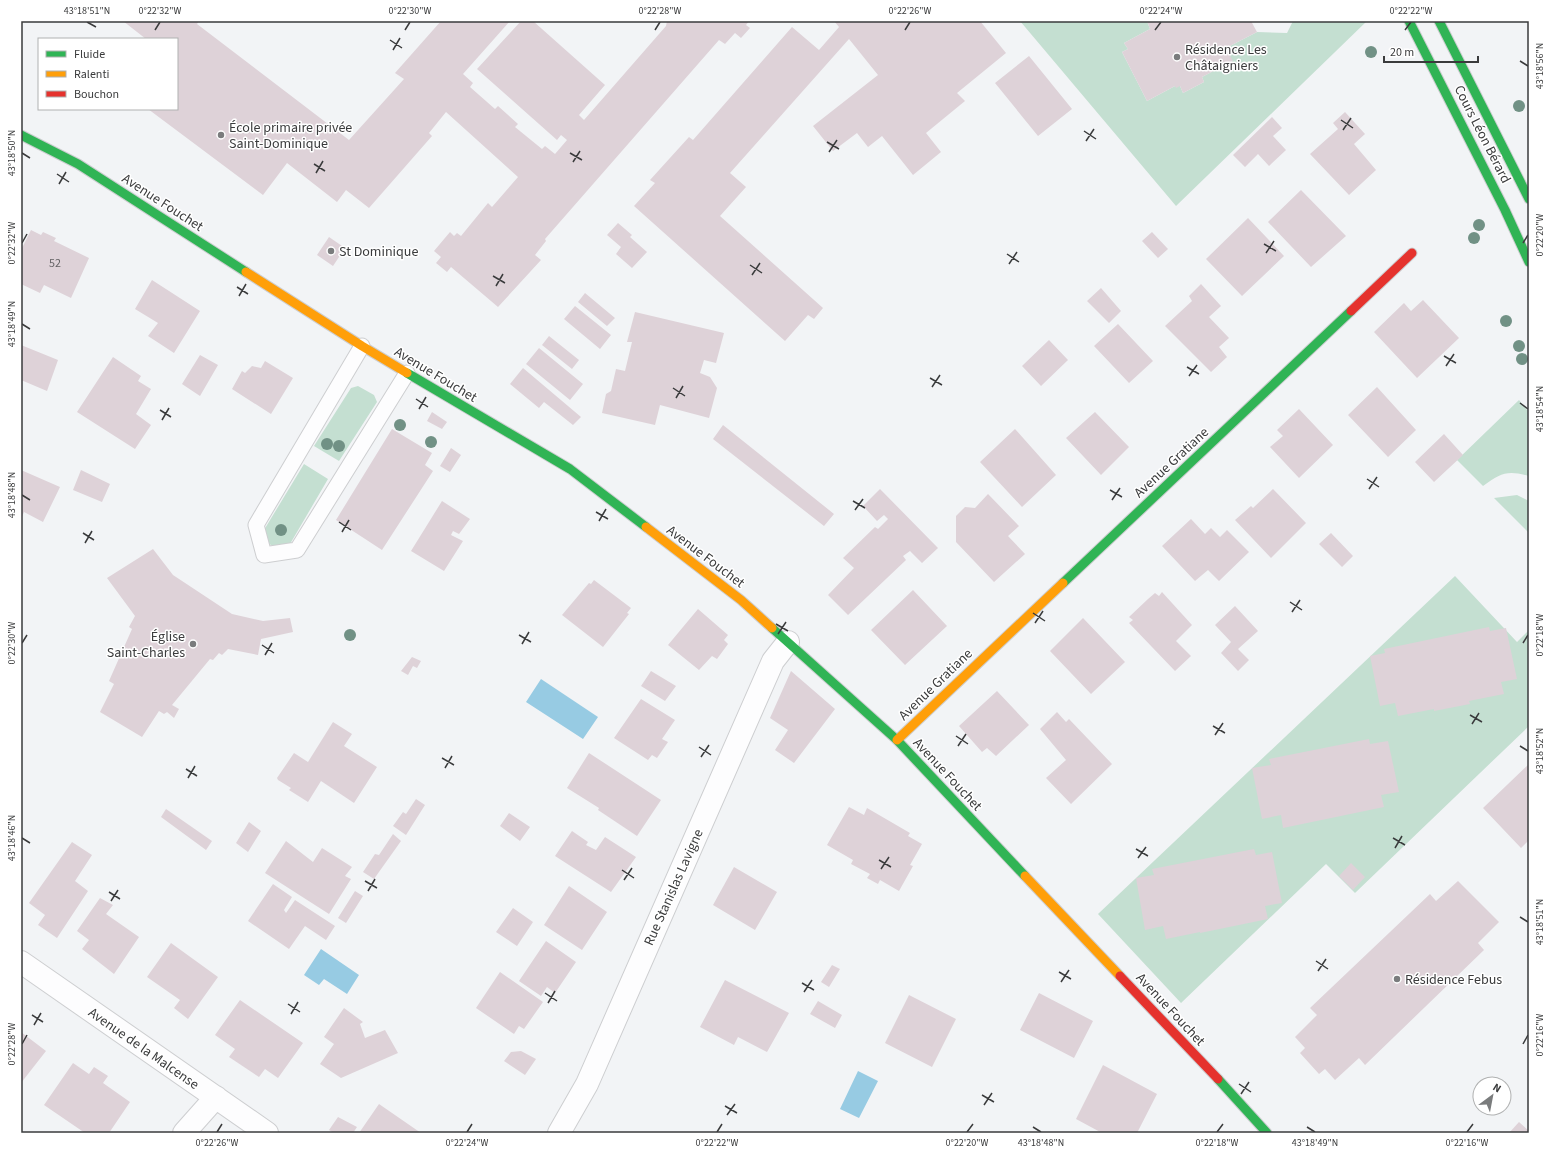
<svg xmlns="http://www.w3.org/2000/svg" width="1550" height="1154" font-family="'Source Sans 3',sans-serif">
<rect width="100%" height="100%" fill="#f2f4f6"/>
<!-- green -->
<path fill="#c4dfd1" d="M1020,21H1147L1150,29L1124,43L1128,49L1122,52L1147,101L1175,86H1180L1183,93L1204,82L1202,77L1232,61L1226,48L1257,32L1287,33L1293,21H1367L1176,206Z
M358,386L374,395L377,402L339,461L314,446L351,388Z
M1519,400L1527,410L1529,409V476C1507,470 1501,473 1483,486L1457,460Z
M304,464L328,479L290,544L277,549L268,543L264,530Z
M1517,495L1529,501V533L1494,498Z
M1455,576L1517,642L1529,630V726L1355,893L1326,864L1181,1003L1098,914Z"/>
<!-- water -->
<path fill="#97cbe3" d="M541,679L598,717L583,739L526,702Z
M321,949L359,975L347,994L324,979L319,985L304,975Z
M858,1071L878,1081L859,1118L840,1109Z"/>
<!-- building -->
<path fill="#ded2d8" d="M123,21H199L197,24L349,140L404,79L395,73L441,21H510L463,74L473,83L470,87L495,109L498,106L518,124L515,127L542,149L545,146L555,154L567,140L561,135L557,140L477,69L521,21H533L605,85L579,115L584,120L666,26L667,21H749L746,25L750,28L741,38L735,33L725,44L719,40L545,239L546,241L535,255L541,260L498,307L451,267L447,272L436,263L441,257L434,251L450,232L454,236L457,233L461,236L488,203L492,207L518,177L446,112L429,133L432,136L369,208L346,190L337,202L287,163L263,195L148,109H177V39H146Z
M834,21H980L1006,53L957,93L965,101L926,133L941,152L913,175L882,136L868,147L857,133L833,151L813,126L878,75L849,39L730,173L746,187L720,216L823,308L814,319L808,315L785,341L634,206L655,183L650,180L689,137L693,140L792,27L819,50L839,27Z
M1147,21H1251L1257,32L1226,48L1233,61L1202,77L1204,82L1183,93L1180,86L1176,88L1175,86L1147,101L1122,52L1128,49L1124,43L1150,29Z
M1029,56L1072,109L1038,136L995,83Z
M1345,112L1365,134L1354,144L1376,170L1349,195L1310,154L1338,129L1333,123Z
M1272,117L1282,128L1273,136L1286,150L1269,166L1258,154L1245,167L1233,155Z
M1301,190L1346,236L1311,267L1268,222Z
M1248,218L1284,256L1242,296L1206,259Z
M618,223L632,235L630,237L647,252L632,268L616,254L621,247L607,235Z
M31,230L41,235L43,232L56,238L54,241L89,258L71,298L44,285L40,293L21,284V250Z
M1152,232L1168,249L1158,258L1142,241Z
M329,237L345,248L333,266L317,255Z
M152,280L200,311L174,353L148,336L158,323L135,309Z
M1201,284L1221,306L1209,317L1229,338L1219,347L1227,357L1211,372L1165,326L1192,301L1189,296Z
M1101,288L1121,311L1109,323L1087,301Z
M585,293L615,318L607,326L578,302Z
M1423,300L1459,338L1417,378L1374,332L1404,303L1411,311Z
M575,306L611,335L600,349L564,319Z
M635,312L724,333L716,363L704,360L700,373L710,377L717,388L709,418L660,405L655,425L602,413L606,394L611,391L616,369L625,371L632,342H627Z
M1118,324L1153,361L1129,383L1094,346Z
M549,336L579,360L572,369L542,345Z
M1049,340L1068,360L1041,386L1022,366Z
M21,345L58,360L47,391L21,380Z
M539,348L583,384L570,400L526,364Z
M200,355L218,365L200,396L182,384Z
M113,357L141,376L138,381L151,389L136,414L151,425L135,449L77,412Z
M265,361L293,378L271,414L232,389L242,371L245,373L252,366L261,368Z
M523,368L581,417L573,425L544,402L539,408L510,384Z
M1377,387L1416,430L1388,457L1348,415Z
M1299,409L1333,445L1299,478L1270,447L1283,436L1277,430Z
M432,412L447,422L442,429L427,421Z
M1095,412L1129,447L1101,475L1066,438Z
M723,425L834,514L824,526L713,439Z
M392,429L432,453L425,465L433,471L382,550L336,520Z
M1015,429L1056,475L1022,507L980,462Z
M1444,434L1463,455L1434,482L1415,462Z
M451,448L461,455L450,472L440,466Z
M21,470L60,487L43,522L24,512L21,519Z
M81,470L110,484L102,502L73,490Z
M880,489L938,548L922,563L910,551L903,556L906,560L848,615L828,595L854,568L843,558L875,527L878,529L888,519L884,515L877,521L863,506Z
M1273,489L1306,523L1271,558L1235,520L1251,506L1253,508Z
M988,494L1019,526L1008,536L1025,554L994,582L956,542V516L965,507L975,508Z
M442,501L470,519L459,534L453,531L451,535L463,541L444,571L411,551Z
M1191,519L1205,534L1211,528L1220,537L1227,530L1249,552L1219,581L1208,570L1195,581L1162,546Z
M1331,533L1353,556L1342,567L1319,544Z
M153,549L173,575L232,614L263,621L290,618L293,632L261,639L258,655L228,649L222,655L219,653L213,660L210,659L172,705L179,709L174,718L167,712L164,714L159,711L142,737L100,712L114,684L109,681L132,629L129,627L135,616L107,578Z
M594,580L631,608L627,613L629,614L603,647L562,615L589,583L591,584Z
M913,590L947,626L905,665L871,630Z
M1162,592L1192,625L1176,641L1191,656L1175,671L1129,623L1133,620L1129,617L1148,599L1155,593L1159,596Z
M1235,606L1258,631L1238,649L1249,660L1238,671L1221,653L1231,642L1215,625Z
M698,609L728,635L724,640L728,644L717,659L712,656L699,670L668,645Z
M1083,618L1125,662L1091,694L1050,651Z
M1489,627L1490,631L1506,628L1517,679L1501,682L1504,694L1469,701L1470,704L1434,711V709L1398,716L1395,703L1380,706L1370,656L1385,653L1384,649Z
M412,657L421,661L417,668L413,666L408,675L401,671Z
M651,671L676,686L665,701L641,686Z
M791,671L835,709L794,763L775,750L788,730L770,718Z
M997,691L1029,725L996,756L987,748L982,752L959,726Z
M641,699L675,720L662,739L668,742L657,758L652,755L648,760L614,738Z
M1057,712L1066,722L1069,719L1112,764L1071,804L1046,778L1066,760L1040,729Z
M333,722L352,734L344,746L377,767L354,803L321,781L308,802L289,790L291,788L278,780L277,778L294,753L308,762Z
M1369,739L1370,744L1388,741L1399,792L1381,795L1384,807L1283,828L1281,815L1262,819L1252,768L1271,765L1269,759Z
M589,753L661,800L637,836L598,810L599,808L567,788Z
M1529,764V840L1521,848L1483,808Z
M416,799L425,805L406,835L393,826L403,812L406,814Z
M849,807L864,815L867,808L910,833L908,836L922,844L910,865L913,866L899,891L880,880L878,884L867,878L870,874L851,864L853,860L827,845Z
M166,809L212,841L206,850L161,817Z
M509,813L530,827L520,841L500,826Z
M249,822L261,831L248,852L236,843Z
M572,831L588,842L586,845L596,850L605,837L636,857L611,892L555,856Z
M393,834L401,841L374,879L363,872L375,854L379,855Z
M286,841L313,862L322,848L352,867L345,876L351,879L329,914L265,873Z
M72,842L92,855L75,881L88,891L57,938L38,925L45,915L29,903Z
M1254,849L1256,855L1272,852L1282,903L1265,906L1268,919L1200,933V932L1166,939L1163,926L1145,930L1136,878L1154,875L1152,869Z
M1351,863L1365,877L1353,890L1339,876Z
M734,867L777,892L755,930L713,905Z
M1458,881L1499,922L1478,943L1484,950L1365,1065L1359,1058L1335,1080L1325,1069L1319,1074L1300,1053L1305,1048L1295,1037L1317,1015L1310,1008L1430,894L1436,901Z
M273,884L292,897L284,910L286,913L295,900L335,926L326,940L305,926L289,949L248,921Z
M569,886L607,912L582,950L544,925Z
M355,891L363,896L346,923L338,918Z
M100,898L113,905L106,914L139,937L114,974L82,949L89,940L77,931Z
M513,908L533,922L517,946L496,932Z
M546,941L576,962L555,993L547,987L541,996L519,981Z
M171,943L218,977L188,1019L174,1008L180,1000L147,977Z
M832,965L840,969L829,987L821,982Z
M500,972L543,1002L524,1029L519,1026L514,1034L476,1008Z
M725,980L789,1013L767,1052L738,1037L734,1045L700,1027Z
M1039,993L1093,1021L1074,1058L1020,1030Z
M909,995L956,1019L932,1067L885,1043Z
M240,1000L303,1043L278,1078L265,1069L259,1077L229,1057L235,1049L215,1035Z
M818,1001L842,1015L835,1028L810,1014Z
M344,1008L363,1022L360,1024L365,1038L385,1030L398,1053L341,1078L320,1064L334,1044L324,1037Z
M21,1032L46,1051L21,1083Z
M521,1051L536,1059L525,1075L504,1061L511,1052Z
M73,1063L89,1074L94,1067L108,1076L103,1083L130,1102L109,1133H85L44,1105Z
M1103,1065L1157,1094L1137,1133H1102L1076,1119Z
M379,1104L421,1133H359Z
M338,1117L357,1127L353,1133H334L329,1130Z
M1519,1122L1529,1131V1133H1509Z"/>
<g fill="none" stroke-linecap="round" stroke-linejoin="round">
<!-- lane casing -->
<g stroke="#cdced0" stroke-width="17">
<path id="lane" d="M362,346L256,525L264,555L297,550L407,373"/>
</g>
<!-- street casing -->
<g stroke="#cdced0" stroke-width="24">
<path id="street" d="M21,962L267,1133
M184,1133L216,1097
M559,1133L587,1084L773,661L788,642"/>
</g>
<!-- fast casing -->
<g stroke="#cdced0" stroke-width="11">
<path id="fast" d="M1409,21L1505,210L1529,262
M1439,21L1529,199
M21,135L78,164L246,272
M407,373L570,469L646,527
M1063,583L1351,311
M772,628L897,740L1025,876
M1218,1079L1267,1133"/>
</g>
<!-- slow casing -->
<g stroke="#cdced0" stroke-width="11">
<path id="slow" d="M246,272L362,346L407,373
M646,527L741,600L772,628
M897,740L1063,583
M1025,876L1120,976"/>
</g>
<!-- jam casing -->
<g stroke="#cdced0" stroke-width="11">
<path id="jam" d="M1351,311L1412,253
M1120,976L1218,1079"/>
</g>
<!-- lane -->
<use href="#lane" stroke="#fdfdfe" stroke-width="15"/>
<!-- street -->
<use href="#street" stroke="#fdfdfe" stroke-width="22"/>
<!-- fast -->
<use href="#fast" stroke="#30b455" stroke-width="9"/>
<!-- slow -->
<use href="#slow" stroke="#ff9f0a" stroke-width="9"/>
<!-- jam -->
<use href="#jam" stroke="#e5322d" stroke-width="9"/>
</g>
<!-- trees -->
<g fill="#719185">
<circle cx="1371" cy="52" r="6"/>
<circle cx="1519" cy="106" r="6"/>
<circle cx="1479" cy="225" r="6"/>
<circle cx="1474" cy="238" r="6"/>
<circle cx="1506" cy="321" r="6"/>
<circle cx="1519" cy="346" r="6"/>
<circle cx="1522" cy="359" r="6"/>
<circle cx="400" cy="425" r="6"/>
<circle cx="431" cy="442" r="6"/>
<circle cx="327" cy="444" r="6"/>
<circle cx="339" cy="446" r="6"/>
<circle cx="281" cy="530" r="6"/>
<circle cx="350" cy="635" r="6"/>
</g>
<!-- ticks -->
<path fill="none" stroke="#3a3b3c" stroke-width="1.5" d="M87,22L96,27M155,30L160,22M405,30L410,22M655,30L660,22M905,30L910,22M1155,30L1161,22M1405,30L1411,22M390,40L402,48M393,50L400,38M1520,61L1528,66M1341,120L1353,128M1343,130L1351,118M1084,131L1096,139M1086,141L1094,129M827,142L839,149M829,152L837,140M22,153L30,158M570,153L582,160M573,162L580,151M314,164L325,171M316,173L323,161M57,174L69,182M59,184L66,172M22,243L27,234M1523,243L1528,235M1264,244L1276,251M1266,253L1274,241M1007,254L1019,262M1009,264L1017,252M750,265L762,273M752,275L760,263M493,276L505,283M496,286L503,274M237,287L248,294M239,296L246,284M22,324L30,329M1444,356L1456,363M1446,366L1454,354M1187,367L1199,374M1189,376L1197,365M930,378L942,385M932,387L940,375M673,388L685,396M676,398L683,386M416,399L428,407M1520,403L1528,409M419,409L426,397M160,410L171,417M162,420L169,408M1367,479L1379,487M1369,489L1377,477M1110,490L1122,497M22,495L30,500M1112,500L1120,488M853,501L865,508M855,510L863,499M596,512L608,519M599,521L606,509M339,522L351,530M342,532L349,520M83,533L94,540M85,543L92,531M1290,602L1302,610M1292,612L1300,600M1033,613L1045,621M1035,623L1043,611M776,624L788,631M778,634L786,622M519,635L531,642M22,643L27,635M1523,643L1528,635M522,644L529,632M262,645L274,653M265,655L272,643M1470,715L1482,722M1472,724L1479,713M1213,726L1225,733M1215,735L1223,723M956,736L968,744M958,746L966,734M1520,746L1528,751M699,747L711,755M701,757L709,745M442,758L454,765M445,768L452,756M186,769L197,776M188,778L195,766M22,838L30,843M1393,838L1405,845M1395,848L1402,836M1136,849L1148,856M1138,858L1146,847M879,860L891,867M881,869L889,857M622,870L634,878M624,880L632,868M365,881L377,888M368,891L375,879M109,892L120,899M111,901L118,890M1520,917L1528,922M1316,961L1328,969M1318,971L1326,959M1059,972L1071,979M1061,982L1069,970M802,983L814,990M804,992L812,980M545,993L557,1001M548,1003L555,991M288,1004L300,1012M291,1014L298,1002M32,1015L43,1022M34,1025L41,1013M22,1044L27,1035M1523,1044L1528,1035M1239,1084L1251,1092M1241,1094L1249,1082M982,1095L994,1102M984,1105L992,1093M725,1106L737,1113M727,1115L735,1104M1033,1127L1041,1132M1307,1127L1315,1132M217,1132L222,1124M467,1132L472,1124M717,1132L722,1124M967,1132L973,1124M1217,1132L1223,1124M1467,1132L1473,1124"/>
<!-- markers -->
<g fill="#7a7c7d" stroke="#fff" stroke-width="1.5">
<circle cx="1177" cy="57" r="4"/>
<circle cx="221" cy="135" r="4"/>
<circle cx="331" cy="251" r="4"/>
<circle cx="193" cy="644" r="4"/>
<circle cx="1397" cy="979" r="4"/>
</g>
<g text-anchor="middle" stroke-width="3" stroke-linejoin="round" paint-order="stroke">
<!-- number labels -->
<g font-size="12" fill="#636163">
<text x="55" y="267">52</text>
</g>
<!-- poi labels -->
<g font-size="14" fill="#3a3b3c" stroke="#fff" text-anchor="start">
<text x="1185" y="54">Résidence Les<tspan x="1185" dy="16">Châtaigniers</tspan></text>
<text x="229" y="132">École primaire privée<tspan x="229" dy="16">Saint-Dominique</tspan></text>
<text x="339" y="256">St Dominique</text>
<text x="185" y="641" text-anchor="end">Église<tspan x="185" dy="16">Saint-Charles</tspan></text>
<text x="1405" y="984">Résidence Febus</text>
</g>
<!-- street labels -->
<g font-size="14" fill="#3a3b3c" stroke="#fff">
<text transform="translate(1483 134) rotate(63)" y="5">Cours Léon Bérard</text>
<text transform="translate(163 202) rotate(33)" y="5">Avenue Fouchet</text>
<text transform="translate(436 374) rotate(31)" y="5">Avenue Fouchet</text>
<text transform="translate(1171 462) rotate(-43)" y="5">Avenue Gratiane</text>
<text transform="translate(706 556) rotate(37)" y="5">Avenue Fouchet</text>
<text transform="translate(935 684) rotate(-44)" y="5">Avenue Gratiane</text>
<text transform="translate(948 774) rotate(47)" y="5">Avenue Fouchet</text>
<text transform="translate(673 887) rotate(-66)" y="5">Rue Stanislas Lavigne</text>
<text transform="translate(1171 1009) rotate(47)" y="5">Avenue Fouchet</text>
<text transform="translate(144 1048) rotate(35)" y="5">Avenue de la Malcense</text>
</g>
</g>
<!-- border -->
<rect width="1550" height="1154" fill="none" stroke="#ffffff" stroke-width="44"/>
<!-- legend -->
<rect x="38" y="38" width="140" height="72" fill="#ffffff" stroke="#b0b1b1"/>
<rect x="46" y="51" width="20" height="6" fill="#30b455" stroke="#b0b1b1"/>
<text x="74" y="58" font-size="12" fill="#3a3b3c">Fluide</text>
<rect x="46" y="71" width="20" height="6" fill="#ff9f0a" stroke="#b0b1b1"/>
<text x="74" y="78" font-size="12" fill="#3a3b3c">Ralenti</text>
<rect x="46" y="91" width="20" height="6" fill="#e5322d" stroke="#b0b1b1"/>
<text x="74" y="98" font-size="12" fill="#3a3b3c">Bouchon</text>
<!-- north arrow -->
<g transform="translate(1492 1096) rotate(32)"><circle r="19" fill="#ffffff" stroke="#b0b1b1"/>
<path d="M0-3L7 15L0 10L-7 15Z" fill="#7a7c7d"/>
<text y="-6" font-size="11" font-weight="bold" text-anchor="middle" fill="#3a3b3c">N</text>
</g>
<!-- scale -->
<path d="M1384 56v6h94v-6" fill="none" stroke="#3a3b3c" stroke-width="2"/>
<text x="1390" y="56" font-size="12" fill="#3a3b3c" stroke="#ffffff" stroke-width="3" paint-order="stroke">20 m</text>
<rect x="22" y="22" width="1506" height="1110" fill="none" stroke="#3a3b3c" stroke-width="1.5"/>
<g font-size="10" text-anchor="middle" fill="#3a3b3c">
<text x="87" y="14">43°18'51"N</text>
<text x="160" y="14">0°22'32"W</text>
<text x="410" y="14">0°22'30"W</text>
<text x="660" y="14">0°22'28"W</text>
<text x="910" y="14">0°22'26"W</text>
<text x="1161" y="14">0°22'24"W</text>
<text x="1411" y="14">0°22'22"W</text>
<text transform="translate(1539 66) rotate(-90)" y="4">43°18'56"N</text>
<text transform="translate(11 153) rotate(-90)" y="4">43°18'50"N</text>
<text transform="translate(1539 235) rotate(-90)" y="4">0°22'20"W</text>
<text transform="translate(11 243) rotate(-90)" y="4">0°22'32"W</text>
<text transform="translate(11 324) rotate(-90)" y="4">43°18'49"N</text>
<text transform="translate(1539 409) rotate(-90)" y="4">43°18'54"N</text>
<text transform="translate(11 495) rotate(-90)" y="4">43°18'48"N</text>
<text transform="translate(1539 635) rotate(-90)" y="4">0°22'18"W</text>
<text transform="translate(11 643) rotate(-90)" y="4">0°22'30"W</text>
<text transform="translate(1539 751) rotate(-90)" y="4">43°18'52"N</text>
<text transform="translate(11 838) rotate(-90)" y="4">43°18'46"N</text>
<text transform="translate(1539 922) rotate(-90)" y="4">43°18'51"N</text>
<text transform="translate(1539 1035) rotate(-90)" y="4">0°22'16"W</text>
<text transform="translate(11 1044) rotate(-90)" y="4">0°22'28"W</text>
<text x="217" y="1146">0°22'26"W</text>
<text x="467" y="1146">0°22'24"W</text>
<text x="717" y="1146">0°22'22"W</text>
<text x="967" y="1146">0°22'20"W</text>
<text x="1041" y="1146">43°18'48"N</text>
<text x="1217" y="1146">0°22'18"W</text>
<text x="1315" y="1146">43°18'49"N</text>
<text x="1467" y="1146">0°22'16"W</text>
</g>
</svg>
